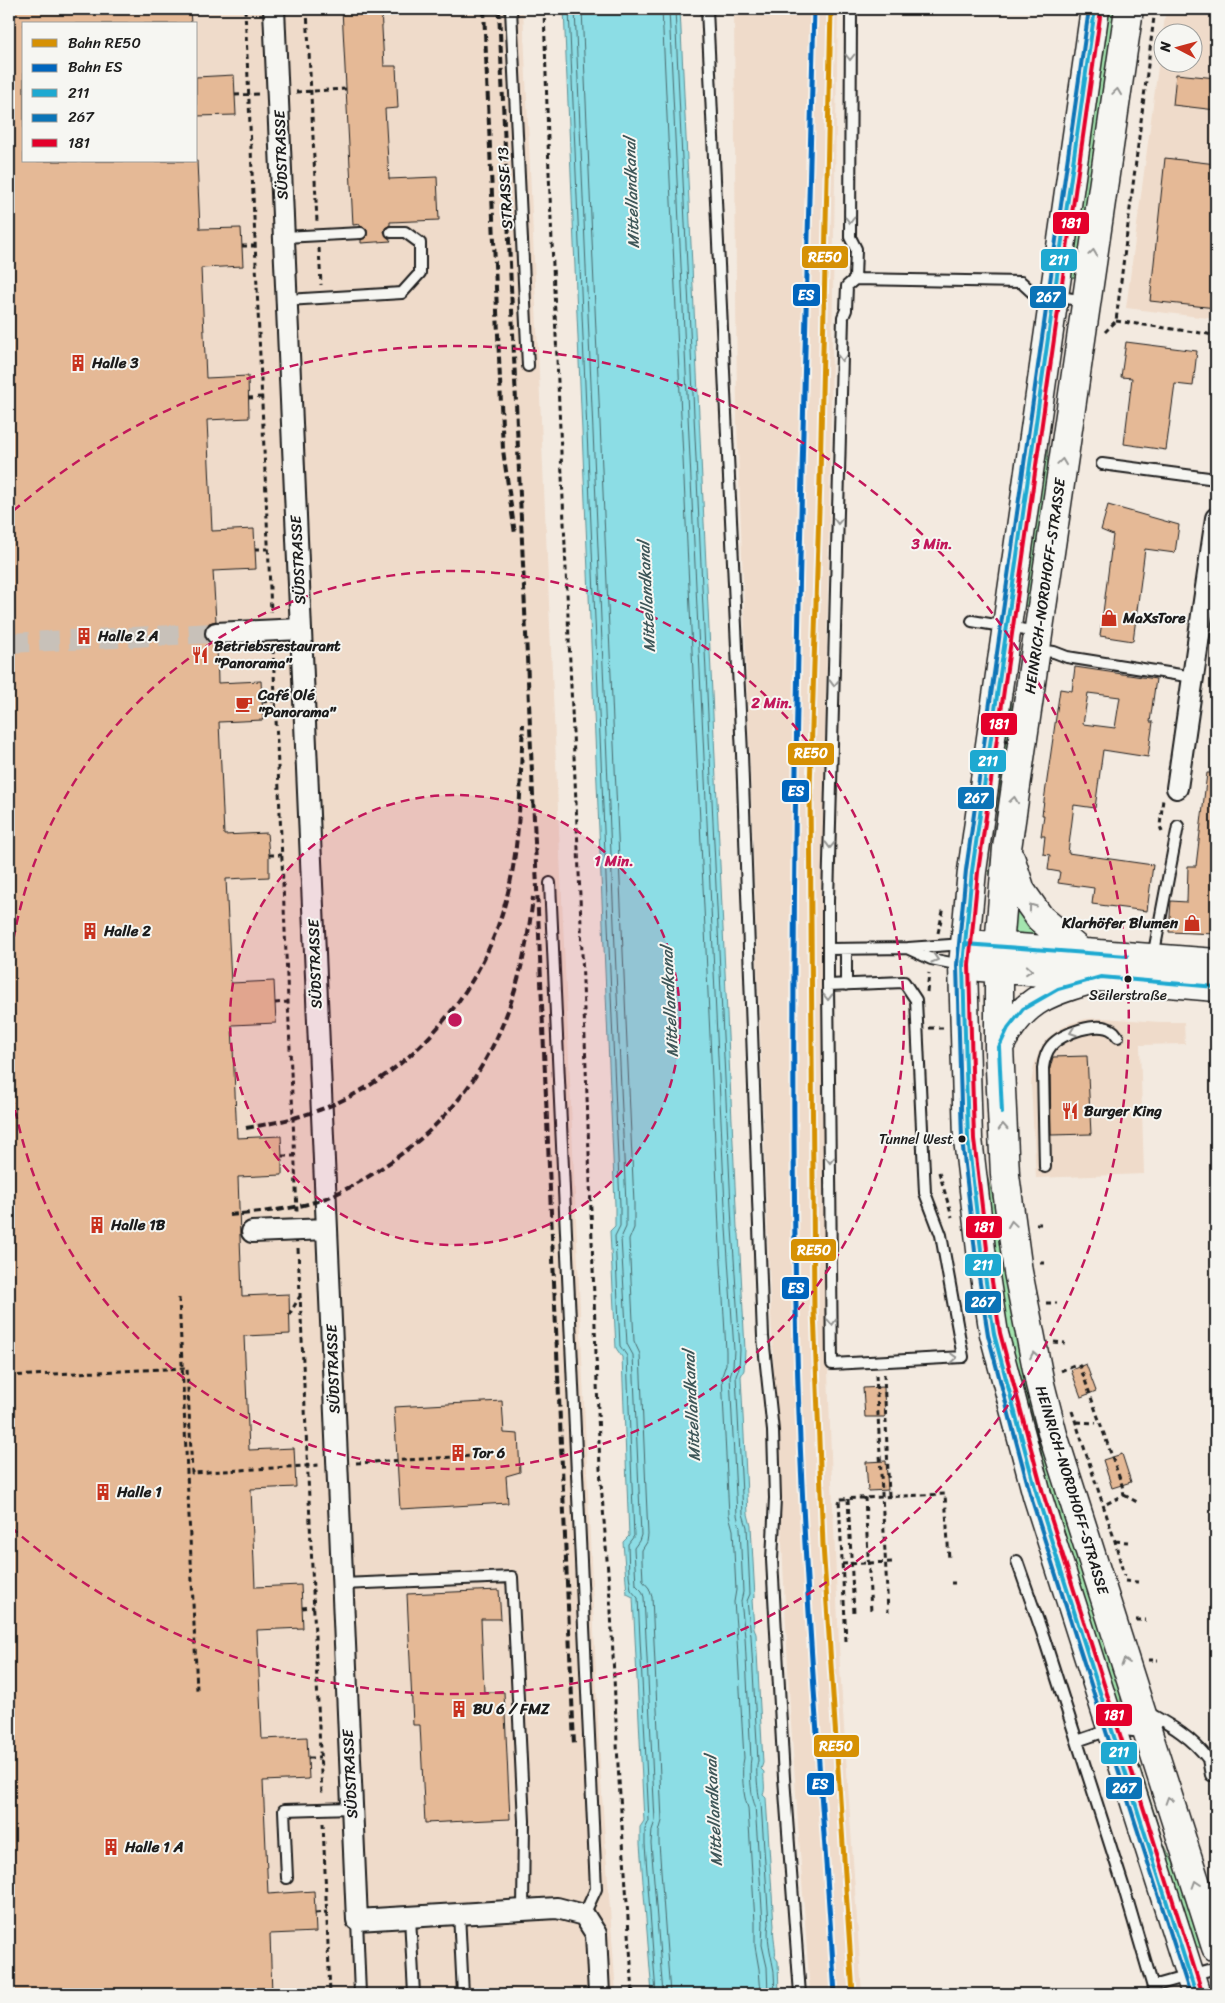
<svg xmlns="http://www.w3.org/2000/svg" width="1225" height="2003" font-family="Sriracha,sans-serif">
<rect width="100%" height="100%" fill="#f3eae0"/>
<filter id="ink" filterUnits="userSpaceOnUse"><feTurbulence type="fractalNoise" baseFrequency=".02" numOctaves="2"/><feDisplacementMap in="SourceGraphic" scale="10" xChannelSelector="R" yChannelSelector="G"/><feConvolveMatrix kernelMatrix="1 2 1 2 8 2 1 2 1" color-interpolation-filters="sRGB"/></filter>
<g filter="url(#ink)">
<!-- built -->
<path fill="#efdbca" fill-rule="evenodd" d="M9,9H523L600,1767L616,1994H9ZM24,24H196V161H24Z
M734,9H838L821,976L827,1344L832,1482L840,1668L862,1994H810L790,1709L770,1294L737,424Z
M1166,9H1216V319L1126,308L1162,37V62H1192V32H1163Z
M1102,1018L1160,1022H1184L1185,1044L1140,1045L1144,1174L1036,1178L1031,1084L1034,1066L1039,1052L1046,1040L1058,1030L1071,1023L1086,1019Z"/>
<!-- green -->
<path fill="#a4e5af" stroke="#608066" d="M1106,9H1122L1085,258L1075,277L1069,279Z
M1060,316H1066L1048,435L1047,500L1033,593L1027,606H1024Z
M1012,650L1018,651L1012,688L1011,743L994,874H989L1002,772L1004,701Z
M1012,903L1050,938L1010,939Z
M980,1114L984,1164L1122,1685L1120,1707L1116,1708L1046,1492L999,1303L980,1165Z
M1133,1745L1164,1844L1192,1902L1204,1941L1200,1948L1192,1944L1128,1746Z"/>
<!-- water -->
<path fill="#8cdde5" stroke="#5f9095" d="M564,9H680L737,1228L739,1234L745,1350L744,1370L741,1376L748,1514L751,1526L755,1597L752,1600L754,1629L756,1634L763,1763L761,1769L764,1772C763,1779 766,1789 763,1795L766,1798L774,1926C772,1935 777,1950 775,1957L778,1961L779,1994H652L640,1844V1827L644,1821L633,1597L627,1594L623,1542L629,1536L622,1357L616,1348L610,1231L615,1226V1205Z"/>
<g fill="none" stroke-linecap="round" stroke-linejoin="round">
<!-- shore -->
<path stroke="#49696c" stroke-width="1" d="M569,9L620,1205V1226L615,1236L620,1346L627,1356L634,1536L628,1544L629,1575L631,1590L638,1598L649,1821L645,1829V1844L656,1994
M575,9L626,1205V1227L621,1238L627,1344L633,1355L641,1535L639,1541L634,1548L636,1585L642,1591L644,1597L655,1821L652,1830L651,1843L663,1994
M582,9L634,1204V1228L629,1240L634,1341L640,1354L648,1535L647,1542L642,1550V1561L643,1581L649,1588L652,1597L662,1821L659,1832V1843L670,1994
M662,9L719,1228L726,1351V1364L722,1376L729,1515L733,1530L736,1590L734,1602L737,1639L744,1758C741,1771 743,1796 748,1808L755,1922V1946L759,1969L761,1994
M669,9L726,1228L734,1350L733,1366L730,1376L737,1515L740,1528L743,1592L741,1601L745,1637L751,1759C749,1768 751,1798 755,1805L763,1923L762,1945L767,1967L768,1994
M675,9L732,1228L740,1350L739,1368L736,1376L743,1514L747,1527L750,1594L747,1601L751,1636L758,1761C755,1767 758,1797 761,1803L769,1924C766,1936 771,1955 773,1966C775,1975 774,1985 775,1994"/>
</g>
<!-- building -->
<path fill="#e5b996" stroke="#1c1c1c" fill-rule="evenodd" d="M9,9H190L191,24H24V161H197L200,229L241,228L243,266L201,268L206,378L248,376L249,418L207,420L212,531L254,529L256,569L213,571L216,621L209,623L204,633L206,640L211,644L217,645L218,683L261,681L263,720L219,722L224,835L267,833L269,855V877L226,879L231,983L274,981L276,1023L232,1025L237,1138L281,1136L282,1156V1175L238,1177L242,1296L289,1294L290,1334L244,1336L249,1450L294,1448L296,1487L251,1489L255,1587L301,1585L303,1628L257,1630L262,1739L307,1737L309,1779L263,1781L268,1894L314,1891L316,1932L270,1934L272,1994H9Z
M342,9H381L384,66H396L398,108L385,109L389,179L437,177L439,220L390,222V225L385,228L384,232L391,241L361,243V240L367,236V230L360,226V224L353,225Z
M1176,74L1216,78V110L1173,105Z
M234,75L236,115L196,116V77Z
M1165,158L1216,164V308L1150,301Z
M1126,342L1197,351L1193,386L1175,384L1166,450L1124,444L1132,378L1121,377Z
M1108,505L1179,525L1175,553L1145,549L1133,641L1100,636L1113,535L1101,530Z
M1075,667L1156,679L1150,722H1153L1148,757L1103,750L1095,808L1074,805L1068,853L1153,865L1147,911L1092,904L1094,888L1058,883L1060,872L1048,870L1050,855L1043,854L1045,836H1041L1044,815H1042L1060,689L1072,691ZM1088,693L1120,697L1115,728L1083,724Z
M1207,773H1216V934L1169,932L1171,901L1187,902L1188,866H1196Z
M1087,1056L1091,1134L1051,1135L1050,1068L1053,1057Z
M1086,1364L1096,1391L1081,1397L1071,1370Z
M884,1387L885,1417H865L863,1388Z
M502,1401L504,1433L518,1434L520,1472L506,1476L508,1503L400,1509L394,1407Z
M1122,1454L1131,1482L1112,1488L1103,1460Z
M886,1461L888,1490L868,1491L866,1462Z
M499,1590L501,1619H481L484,1692H504L510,1819L425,1823L420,1725H413L407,1594Z"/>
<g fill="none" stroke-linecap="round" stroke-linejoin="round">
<!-- street-tunnel -->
<path stroke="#c8c1b9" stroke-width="20" stroke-dasharray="20 10" stroke-linecap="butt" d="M9,643L216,633"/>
<!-- lane casing -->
<g stroke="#1c1c1c" stroke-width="14">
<path id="lane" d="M511,9L528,366
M707,9L742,754L763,1337L773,1431L775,1498L772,1560L784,1778L800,1994
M851,9L850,237L856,249L855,279
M284,237L361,233
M287,300L402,293L420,273V243L405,232H391
M1102,464L1216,479
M972,621L1037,632
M1037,650L1054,652L1067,657L1193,677
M550,883L596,1889L584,1915
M828,949L908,948L964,944
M846,949V985
M909,949L931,959L961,965
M1153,957L1178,826
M828,985L904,982L916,1000L925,1193L941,1235L963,1357L832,1364L828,985V901L843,317L846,310L847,286L855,279L1021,282L1033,293L1086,301
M1045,1167L1043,1068C1044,1060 1046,1052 1051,1046C1061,1033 1099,1020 1113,1031C1115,1032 1116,1035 1118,1037
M1017,1561L1044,1638L1123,1885L1155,1994
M342,1584L512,1577L524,1821L523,1911
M1147,1712C1170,1725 1192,1737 1208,1759L1216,1760
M1077,1741L1112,1729L1144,1732
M1208,1759L1211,1775
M287,1878L284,1810L352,1808
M459,1913L463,1994
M410,1917L414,1994
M357,1920L360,1994
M1153,1986L1216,1968"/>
</g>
<!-- street casing -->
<g stroke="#1c1c1c" stroke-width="24">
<path id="street" d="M274,9L357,1920L557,1908L584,1915L596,1934L599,1994
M216,633L301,629
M1177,788L1216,518
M252,1232L327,1229"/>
</g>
<!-- secondary casing -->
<g stroke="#1c1c1c" stroke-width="31">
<path id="secondary" d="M1095,9L972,871L963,965L968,1139L981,1250L994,1334L1037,1495L1196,1994
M1129,9L1007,848L999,947V1047L1005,1175L1018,1272L1040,1384L1053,1435L1216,1947
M1011,860L1021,891L1040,918L1080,952
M981,945L1216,963
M981,967L1216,987
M999,1047C1021,1002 1044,993 1090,980"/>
</g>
<!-- path -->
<path stroke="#1c1c1c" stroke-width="3" stroke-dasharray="5 4" stroke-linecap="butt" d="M245,9L271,612
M307,9L317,222
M544,9L549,172L580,896L600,1469L611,1611L618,1765L633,1994
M296,92L346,89
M235,95L259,94
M242,246H255
M319,248L321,285
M1116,321L1208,334L1216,338
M1105,332L1116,321L1155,9
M248,398L262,397
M255,549H268
M273,649L297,1212
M262,702L275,701
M1162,832L1160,826L1163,799
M269,855H282
M938,933L944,907
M927,992L929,973
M275,1003L288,1002
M929,1028H943
M282,1156H294
M939,1172L952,1217
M1036,1224H1044
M298,1248L322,1796
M1040,1263H1049
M179,1298L197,1690
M1046,1303H1057
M289,1315L300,1296
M1054,1342L1065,1343
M1061,1371L1074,1365L1080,1366L1122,1485L1124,1495L1104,1505
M884,1374L889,1496
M876,1375L888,1612
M9,1376L187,1368L192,1473L320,1465
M1072,1411L1115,1541L1124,1576
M1077,1422L1096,1423
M356,1463L488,1455
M1124,1495L1137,1502
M865,1497L871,1612
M848,1499L854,1613
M1115,1541L1128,1542
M842,1564L894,1562
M1125,1581L1138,1582
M951,1583H955
M302,1608L314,1607
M1136,1620H1146
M846,1641L839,1499L945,1494L949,1560
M1148,1660H1158
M308,1758H320
M323,1823L330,1994
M315,1913L327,1912"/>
<!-- lane -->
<use href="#lane" stroke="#f6f6f2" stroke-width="10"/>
<!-- street -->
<use href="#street" stroke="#f6f6f2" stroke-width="20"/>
<!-- secondary -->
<use href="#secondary" stroke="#f6f6f2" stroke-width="28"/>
<!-- rail -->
<path stroke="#1c1c1c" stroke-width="4" stroke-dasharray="8 4" stroke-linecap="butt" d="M484,9L503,450L515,534
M499,9L574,1745
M246,1128C281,1122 316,1114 347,1098C425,1059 484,984 506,900C521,845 520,781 523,724
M229,1215C261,1212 295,1210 326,1198C354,1187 380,1170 404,1152C489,1088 522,999 533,897"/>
<!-- bus-1 casing -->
<g stroke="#f6f6f2" stroke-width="8">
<path id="bus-1" d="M1095,9L972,871L963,965L968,1139L981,1250L994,1334L1037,1495L1196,1994
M965,944L1127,956
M1002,1113L999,1047L1008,1028L1023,1009L1058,989L1101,977L1216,987"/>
</g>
<!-- bus-2 casing -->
<g stroke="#f6f6f2" stroke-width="8">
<path id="bus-2" d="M1089,9L966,870L957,965L962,1139L975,1251L988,1335L1031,1497L1190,1994"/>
</g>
<!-- bus-3 casing -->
<g stroke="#f6f6f2" stroke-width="8">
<path id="bus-3" d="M1101,10L978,872L969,965L974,1139L987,1249L1000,1333L1043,1493L1202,1992"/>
</g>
<!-- bus-1 -->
<use href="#bus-1" stroke="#1ea9d1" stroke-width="4"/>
<!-- bus-2 -->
<use href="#bus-2" stroke="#0b74b7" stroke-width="4"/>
<!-- bus-3 -->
<use href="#bus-3" stroke="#e4002b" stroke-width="4"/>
<!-- rail-1 casing -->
<g stroke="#f6f6f2" stroke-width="9">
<path id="rail-1" d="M831,9L820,479L810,788L814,1310L823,1545L853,1994"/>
</g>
<!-- rail-2 casing -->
<g stroke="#f6f6f2" stroke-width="9">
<path id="rail-2" d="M814,9C803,441 788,874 796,1306C800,1536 820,1765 835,1994"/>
</g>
<!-- rail-1 -->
<use href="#rail-1" stroke="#d69104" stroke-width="5"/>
<!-- rail-2 -->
<use href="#rail-2" stroke="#0065bd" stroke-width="5"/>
</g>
<!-- one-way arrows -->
<defs><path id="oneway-chevron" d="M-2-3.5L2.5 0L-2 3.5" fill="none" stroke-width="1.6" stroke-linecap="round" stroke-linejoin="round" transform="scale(1.25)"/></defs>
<g stroke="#949492">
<use href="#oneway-chevron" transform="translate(850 57) rotate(90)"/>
<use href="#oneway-chevron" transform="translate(1117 92) rotate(-82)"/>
<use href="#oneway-chevron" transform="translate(850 220) rotate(90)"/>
<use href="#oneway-chevron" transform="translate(1093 253) rotate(-82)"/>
<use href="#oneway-chevron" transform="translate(842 358) rotate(92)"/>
<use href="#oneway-chevron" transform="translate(1062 462) rotate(-82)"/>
<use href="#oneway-chevron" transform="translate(838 521) rotate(91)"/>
<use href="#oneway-chevron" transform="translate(834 683) rotate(91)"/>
<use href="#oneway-chevron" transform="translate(1014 800) rotate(-82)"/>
<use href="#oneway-chevron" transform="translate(830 845) rotate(91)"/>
<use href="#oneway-chevron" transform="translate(1032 907) rotate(-126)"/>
<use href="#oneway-chevron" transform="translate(935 959) rotate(17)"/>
<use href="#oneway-chevron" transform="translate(1029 970) rotate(5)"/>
<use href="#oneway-chevron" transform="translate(828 997) rotate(89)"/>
<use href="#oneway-chevron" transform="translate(1073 1032) rotate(160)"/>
<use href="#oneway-chevron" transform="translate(1003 1127) rotate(-93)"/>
<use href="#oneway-chevron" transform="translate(830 1160) rotate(90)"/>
<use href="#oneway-chevron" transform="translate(1012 1224) rotate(-98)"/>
<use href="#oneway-chevron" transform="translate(832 1322) rotate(89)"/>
<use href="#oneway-chevron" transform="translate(1034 1355) rotate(-101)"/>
<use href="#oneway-chevron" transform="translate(954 1358) rotate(-3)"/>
<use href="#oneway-chevron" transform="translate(1125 1662) rotate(-108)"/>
<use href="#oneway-chevron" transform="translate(1169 1800) rotate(-108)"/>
<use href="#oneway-chevron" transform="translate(1196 1884) rotate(-108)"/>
</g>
</g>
<!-- distance rings -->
<circle cx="455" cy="1020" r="225" fill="#c2185b" fill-opacity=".12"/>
<g fill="none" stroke="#c2185b" stroke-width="2.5" stroke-dasharray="9 6">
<circle cx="455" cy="1020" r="225"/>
<path d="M9 969A449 449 0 1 1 9 1071"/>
<path d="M13 511A674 674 0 1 1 13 1529"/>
</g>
<!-- icons -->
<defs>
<g id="building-bare" transform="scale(1.35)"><path d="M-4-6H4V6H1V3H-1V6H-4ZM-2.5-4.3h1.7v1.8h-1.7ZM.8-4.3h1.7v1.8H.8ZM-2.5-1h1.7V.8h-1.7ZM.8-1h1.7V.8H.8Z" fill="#c8321e" stroke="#f6f6f2" stroke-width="2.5" paint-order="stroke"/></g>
<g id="shop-bare" transform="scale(1.35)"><path d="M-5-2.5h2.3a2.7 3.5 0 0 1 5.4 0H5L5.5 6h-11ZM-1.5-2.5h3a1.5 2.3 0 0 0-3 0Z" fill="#c8321e" stroke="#f6f6f2" stroke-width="2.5" paint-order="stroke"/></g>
<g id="restaurant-bare" transform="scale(1.35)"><path d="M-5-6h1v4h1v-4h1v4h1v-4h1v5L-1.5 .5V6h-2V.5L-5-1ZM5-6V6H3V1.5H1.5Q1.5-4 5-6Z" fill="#c8321e" stroke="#f6f6f2" stroke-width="2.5" paint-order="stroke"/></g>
<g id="cafe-bare" transform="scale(1.35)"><path d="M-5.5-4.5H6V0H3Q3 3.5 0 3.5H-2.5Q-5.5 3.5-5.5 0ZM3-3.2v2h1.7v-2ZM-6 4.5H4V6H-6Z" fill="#c8321e" stroke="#f6f6f2" stroke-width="2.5" paint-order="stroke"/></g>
</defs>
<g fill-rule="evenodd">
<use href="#building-bare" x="78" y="363"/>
<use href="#shop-bare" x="1109" y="618"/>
<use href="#building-bare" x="84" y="636"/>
<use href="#restaurant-bare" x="200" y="655"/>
<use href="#cafe-bare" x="244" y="704"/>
<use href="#shop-bare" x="1192" y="923"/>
<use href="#building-bare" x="90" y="931"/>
<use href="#restaurant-bare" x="1070" y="1111"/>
<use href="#building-bare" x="97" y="1225"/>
<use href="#building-bare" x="458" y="1453"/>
<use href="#building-bare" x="103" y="1492"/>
<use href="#building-bare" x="459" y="1709"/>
<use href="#building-bare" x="111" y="1847"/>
</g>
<!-- markers -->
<g fill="#1c1c1c" stroke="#f6f6f2" stroke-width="2">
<circle cx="1128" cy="979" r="4.5"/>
<circle cx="962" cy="1139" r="4.5"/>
</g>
<g text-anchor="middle" stroke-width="4" stroke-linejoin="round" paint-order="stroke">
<!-- bus labels -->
<g font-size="14" fill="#1c1c1c" stroke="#f6f6f2">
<text x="1128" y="1000">Seilerstraße</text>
<text x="953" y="1144" text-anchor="end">Tunnel West</text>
</g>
<!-- street labels -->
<g font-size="15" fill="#1c1c1c" stroke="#f6f6f2">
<text transform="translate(281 155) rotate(-92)" y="5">SÜDSTRASSE</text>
<text transform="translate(505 188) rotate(-93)" y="5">STRASSE 13</text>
<text transform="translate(298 560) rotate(-93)" y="5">SÜDSTRASSE</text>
<text transform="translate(1045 586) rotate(-82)" y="5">HEINRICH-NORDHOFF-STRASSE</text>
<text transform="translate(315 964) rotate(-92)" y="5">SÜDSTRASSE</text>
<text transform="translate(333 1369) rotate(-92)" y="5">SÜDSTRASSE</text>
<text transform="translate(1072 1490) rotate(73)" y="5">HEINRICH-NORDHOFF-STRASSE</text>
<text transform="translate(350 1774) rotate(-93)" y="5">SÜDSTRASSE</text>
</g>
<!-- poi labels -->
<g font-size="15" font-weight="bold" fill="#1c1c1c" stroke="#f6f6f2" text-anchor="start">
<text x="92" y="368">Halle 3</text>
<text x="1123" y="623">MaXsTore</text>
<text x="98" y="641">Halle 2 A</text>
<text x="214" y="651">Betriebsrestaurant<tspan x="214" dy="17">"Panorama"</tspan></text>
<text x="258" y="700">Café Olé<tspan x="258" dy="17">"Panorama"</tspan></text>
<text x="1178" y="928" text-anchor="end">Klarhöfer Blumen</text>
<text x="104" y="936">Halle 2</text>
<text x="1084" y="1116">Burger King</text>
<text x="111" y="1230">Halle 1B</text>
<text x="472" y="1458">Tor 6</text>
<text x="117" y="1497">Halle 1</text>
<text x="473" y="1714">BU 6 / FMZ</text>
<text x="125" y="1852">Halle 1 A</text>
</g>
<!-- water labels -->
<g font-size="16" font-style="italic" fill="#3e5658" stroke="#f6f6f2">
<text transform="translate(631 193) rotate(-92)" y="6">Mittellandkanal</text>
<text transform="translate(646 597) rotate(-93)" y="6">Mittellandkanal</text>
<text transform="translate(669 1002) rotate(-93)" y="6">Mittellandkanal</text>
<text transform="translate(691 1406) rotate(-93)" y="6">Mittellandkanal</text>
<text transform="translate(713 1811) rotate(-93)" y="6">Mittellandkanal</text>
</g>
</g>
<circle cx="455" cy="1020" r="8" fill="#c2185b" stroke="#f6f6f2" stroke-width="2.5"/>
<g font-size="15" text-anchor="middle" font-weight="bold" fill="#c2185b" stroke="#f6f6f2" stroke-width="4" stroke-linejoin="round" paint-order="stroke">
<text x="932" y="549">3 Min.</text>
<text x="772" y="708">2 Min.</text>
<text x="614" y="866">1 Min.</text>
</g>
<g stroke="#f6f6f2" stroke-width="2">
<rect x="1052" y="211" width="38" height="24" rx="5" fill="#e4002b"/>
<rect x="801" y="245" width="48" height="24" rx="5" fill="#d69104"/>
<rect x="1040" y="248" width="38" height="24" rx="5" fill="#1ea9d1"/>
<rect x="792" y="283" width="29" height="24" rx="5" fill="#0065bd"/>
<rect x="1029" y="285" width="38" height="24" rx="5" fill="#0b74b7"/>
<rect x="980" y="712" width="38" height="24" rx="5" fill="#e4002b"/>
<rect x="787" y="742" width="48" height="24" rx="5" fill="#d69104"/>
<rect x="969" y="749" width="38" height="24" rx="5" fill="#1ea9d1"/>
<rect x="781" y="779" width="29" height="24" rx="5" fill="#0065bd"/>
<rect x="957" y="786" width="38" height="24" rx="5" fill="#0b74b7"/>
<rect x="965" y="1215" width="38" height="24" rx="5" fill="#e4002b"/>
<rect x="790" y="1238" width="47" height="24" rx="5" fill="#d69104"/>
<rect x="964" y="1253" width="38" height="24" rx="5" fill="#1ea9d1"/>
<rect x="781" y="1276" width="29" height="24" rx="5" fill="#0065bd"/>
<rect x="964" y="1290" width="38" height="24" rx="5" fill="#0b74b7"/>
<rect x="1095" y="1703" width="38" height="24" rx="5" fill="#e4002b"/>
<rect x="813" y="1734" width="47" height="24" rx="5" fill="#d69104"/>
<rect x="1100" y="1741" width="38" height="24" rx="5" fill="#1ea9d1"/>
<rect x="806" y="1772" width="29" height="24" rx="5" fill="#0065bd"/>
<rect x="1105" y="1776" width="38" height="24" rx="5" fill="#0b74b7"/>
</g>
<g font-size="14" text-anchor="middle" font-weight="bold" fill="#fff">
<text x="1071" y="228">181</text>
<text x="825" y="262">RE50</text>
<text x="1059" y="265">211</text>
<text x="806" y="300">ES</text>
<text x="1048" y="302">267</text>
<text x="999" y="729">181</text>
<text x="811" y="758">RE50</text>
<text x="988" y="766">211</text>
<text x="796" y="796">ES</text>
<text x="976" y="803">267</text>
<text x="984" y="1232">181</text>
<text x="814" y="1255">RE50</text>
<text x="983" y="1270">211</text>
<text x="796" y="1293">ES</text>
<text x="983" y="1307">267</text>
<text x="1114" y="1720">181</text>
<text x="836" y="1751">RE50</text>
<text x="1119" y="1757">211</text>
<text x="820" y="1789">ES</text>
<text x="1124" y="1793">267</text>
</g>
<!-- margin -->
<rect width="1225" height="2003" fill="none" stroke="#f6f6f2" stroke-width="30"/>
<rect x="15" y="15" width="1195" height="1973" fill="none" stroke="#1c1c1c" stroke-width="2" filter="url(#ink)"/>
<!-- legend -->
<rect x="22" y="22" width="175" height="140" fill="#f6f6f2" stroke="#9f9f9c"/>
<rect x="32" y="39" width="25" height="8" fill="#d69104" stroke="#9f9f9c"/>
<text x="68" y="48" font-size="15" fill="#1c1c1c">Bahn RE50</text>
<rect x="32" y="64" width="25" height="8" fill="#0065bd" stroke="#9f9f9c"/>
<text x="68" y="72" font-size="15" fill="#1c1c1c">Bahn ES</text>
<rect x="32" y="89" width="25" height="8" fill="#1ea9d1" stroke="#9f9f9c"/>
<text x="68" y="98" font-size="15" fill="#1c1c1c">211</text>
<rect x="32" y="114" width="25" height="8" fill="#0b74b7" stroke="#9f9f9c"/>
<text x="68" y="122" font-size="15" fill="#1c1c1c">267</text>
<rect x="32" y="139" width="25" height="8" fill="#e4002b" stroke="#9f9f9c"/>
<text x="68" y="148" font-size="15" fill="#1c1c1c">181</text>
<!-- north arrow -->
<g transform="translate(1178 48) rotate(276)"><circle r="24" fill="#f6f6f2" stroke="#9f9f9c"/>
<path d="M0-4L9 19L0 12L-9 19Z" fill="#c8321e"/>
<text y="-8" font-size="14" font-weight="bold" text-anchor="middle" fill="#1c1c1c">N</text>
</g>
</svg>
